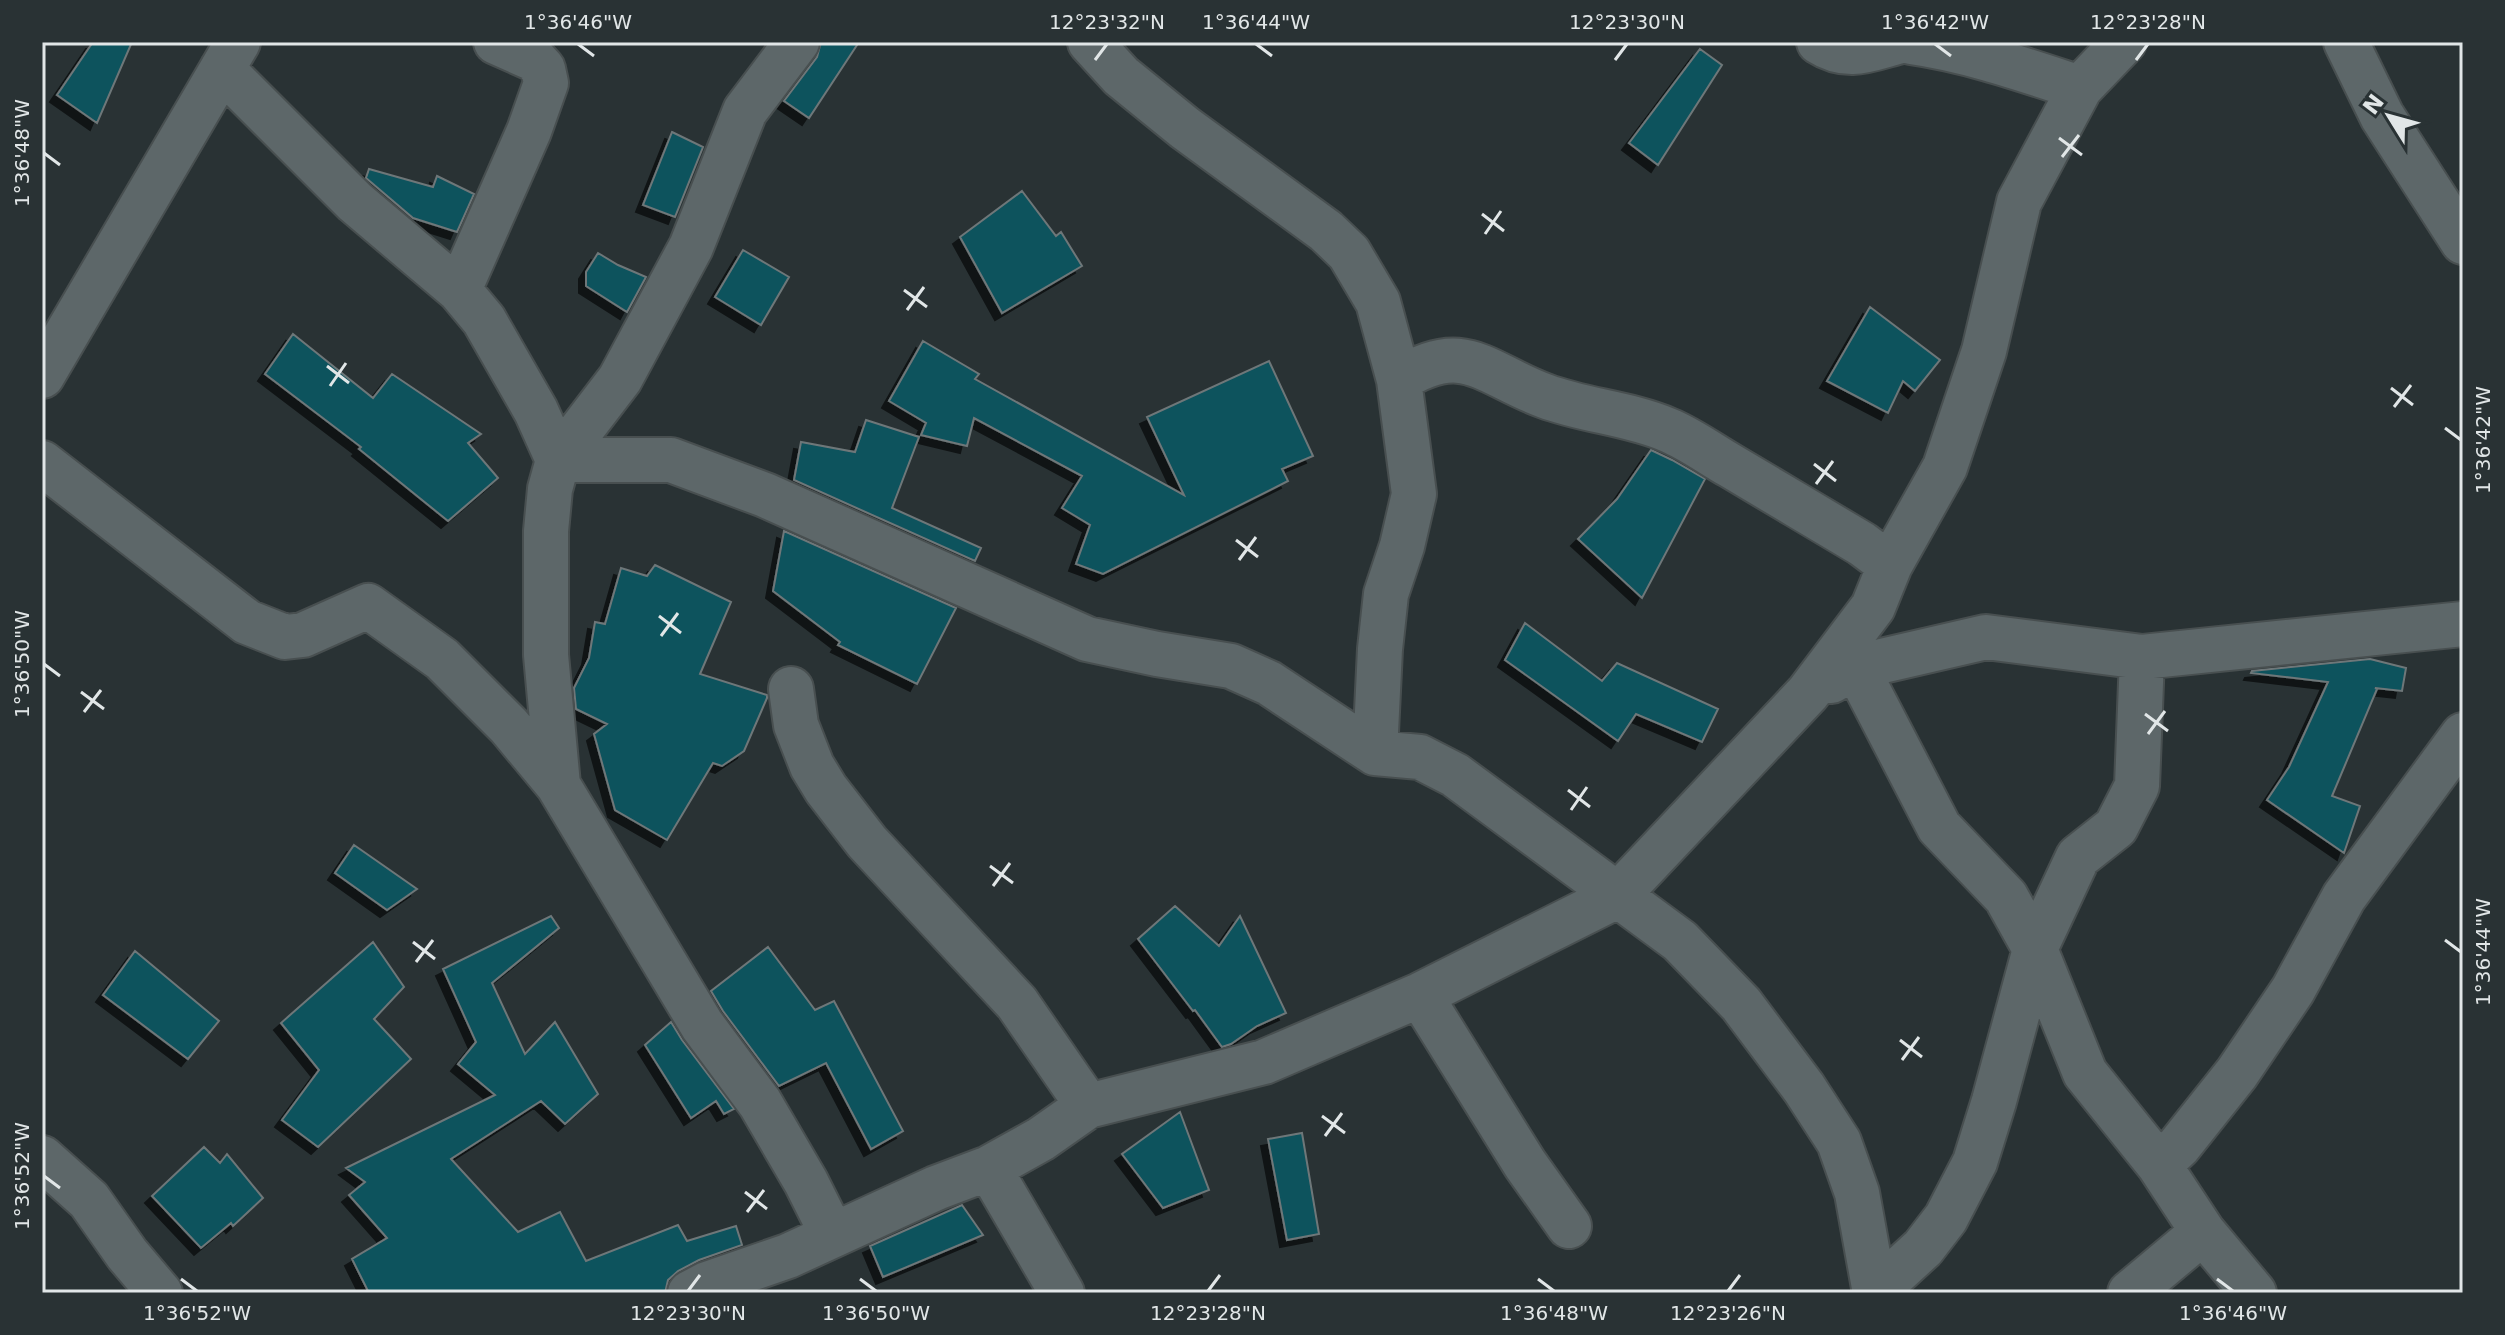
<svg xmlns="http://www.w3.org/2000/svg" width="2505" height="1335" font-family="'DejaVu Sans',sans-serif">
<defs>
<filter id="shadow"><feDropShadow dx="-7" dy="7" stdDeviation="0" flood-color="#0009"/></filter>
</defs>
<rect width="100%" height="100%" fill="#293234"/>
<!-- building -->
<path fill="#0d525d" stroke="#6e7779" stroke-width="2" filter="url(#shadow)" d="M93,42H132L97,123L57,95Z
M821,42H859L809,118L784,101L817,57Z
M1700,49L1722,65L1658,165L1629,143Z
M672,132L703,147L675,217L643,205Z
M369,169L433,187L437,176L474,194L457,232L413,218L366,178Z
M1022,191L1056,236L1061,232L1082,266L1002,313L960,237Z
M743,250L789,277L761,325L715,297Z
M598,253L618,265L646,277L627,312L586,286V272Z
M1870,307L1940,360L1915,391L1903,381L1888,413L1827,381Z
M293,334L373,398L392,374L481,434L468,443L498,478L448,521L359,449L361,447L265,374Z
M923,341L979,374L975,379L1184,495L1147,417L1269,361L1313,456L1282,469L1288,481L1103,574L1076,564L1090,525L1062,508L1082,476L974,418L967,446L921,435L926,423L889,401Z
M866,420L919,437L892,508L981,548L975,561L794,480L801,442L855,452Z
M1651,450L1672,460L1705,479L1642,598L1578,539L1617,499Z
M784,531L956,608L917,684L838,645L840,642L773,591Z
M655,565L731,602L700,674L767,695V698L744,751L722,766L713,763L667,840L615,810L594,734L607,724L576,709L574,688L589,658L595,622L605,624L621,568L647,576Z
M1525,623L1602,681L1617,663L1718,709L1702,742L1636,714L1618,741L1505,660Z
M2370,659L2406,668L2402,691L2375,688L2377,689L2332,796L2360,806L2344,853L2267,800L2289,767L2328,682L2251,673L2252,671Z
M354,845L417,889L387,910L335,873Z
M1175,906L1219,946L1240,916L1286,1013L1257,1026L1231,1044L1222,1047L1195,1010L1193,1011L1138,939Z
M551,916L559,928L492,983L525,1054L555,1022L598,1094L565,1124L541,1101L451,1159L518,1232L560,1212L586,1261L678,1225L687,1241L736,1226L742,1245L699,1260L678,1271L668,1280L665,1293H369L352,1259L387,1238L349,1195L365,1182L346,1168L495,1095L458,1064L476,1042L443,969Z
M373,942L404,987L374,1019L411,1059L318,1147L282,1120L319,1070L281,1023Z
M768,947L815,1010L834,1001L903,1131L871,1149L826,1063L779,1086L723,1011L711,991Z
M135,951L219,1021L188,1059L103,995Z
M671,1022L682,1040L734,1109L724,1114L716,1101L691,1118L645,1045Z
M1180,1112L1209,1190L1163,1208L1122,1154Z
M1302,1133L1319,1234L1287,1240L1268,1139Z
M204,1147L220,1163L227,1154L263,1198L233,1226L231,1223L201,1248L152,1196Z
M962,1205L983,1235L883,1277L870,1246Z"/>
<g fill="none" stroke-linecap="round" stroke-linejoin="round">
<!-- minor casing -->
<g stroke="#484f50" stroke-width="48">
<path id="minor" d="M797,42L745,111L691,247L620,379L558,460L550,489L546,531V655L558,785L702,1025L760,1103L806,1182L832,1234
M1090,42L1121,76L1185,128L1326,231L1349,253L1378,302L1399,380L1414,494L1402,546L1386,594L1380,649L1375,753
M1819,42C1847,60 1868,50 1897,42
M1911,42C1968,50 2025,70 2080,88
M2346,42L2382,116L2463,242
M222,69L355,202L459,290L484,320L536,411L558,460
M459,290L529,131L546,83L543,69L534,59L496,42
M42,376L238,42
M1399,380C1464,338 1485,374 1545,396C1585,411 1628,413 1668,430C1690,439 1710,454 1731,466C1775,492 1818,518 1862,544L1890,565
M558,460H671L765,495L1087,639L1157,654L1231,666L1269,683L1375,753L1420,757L1455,775L1680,941L1741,1004L1804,1088L1839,1142L1857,1193L1875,1293
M42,463L247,622L285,637L303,635L368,606L442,659L509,726L558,785
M1856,667L1939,827L2006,897L2035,949L2085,1073L2159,1165L2203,1232L2254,1293
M1831,681L1856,667L1986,637L2142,657L2463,624
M791,689L796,725L812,766L826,789L867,842L1017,1003L1088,1106
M1420,995L1525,1164L1569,1226
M42,1158L89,1200L127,1254L160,1293
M2159,1165L2179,1146L2237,1073L2293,990L2344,897L2463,735
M989,1168L1062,1293
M1875,1292L1923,1248L1946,1218L1975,1162L1994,1101L2035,949L2078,857L2116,827L2137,786L2142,657
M690,1293L707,1284L788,1256L936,1188L989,1168L1041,1139L1088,1106L1264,1062L1420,995L1617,896L1808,693L1873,607L1890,565L1945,467L1984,351L2019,202L2080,88L2124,42
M2130,1293L2203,1232"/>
</g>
<!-- minor -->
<use href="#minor" stroke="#5d6769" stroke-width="44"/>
</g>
<!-- ticks -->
<path fill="none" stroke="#e1e6e7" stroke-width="3" d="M578,44L594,56M1256,44L1272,56M1935,44L1951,56M1095,60L1107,44M1615,60L1627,44M2136,60L2148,44M2059,138L2082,155M44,153L60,165M2062,157L2079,135M1482,214L1504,231M1485,234L1501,211M904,290L927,307M907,310L924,287M327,366L349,383M330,386L346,363M2391,388L2413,405M2394,407L2411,385M2445,428L2461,440M1814,464L1836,481M1816,484L1833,461M1236,540L1258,557M1239,560L1256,537M659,616L681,633M661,636L678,613M44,664L60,676M81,692L104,709M84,712L101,690M2145,714L2168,731M2148,734L2165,711M1568,790L1590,807M1571,810L1587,787M990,866L1013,883M993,886L1010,863M2445,940L2461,952M413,942L435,959M416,962L433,940M1900,1040L1922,1057M1902,1060L1919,1037M1322,1116L1345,1133M1325,1136L1342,1113M44,1176L60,1188M745,1192L767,1209M747,1212L764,1190M181,1279L197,1291M860,1279L876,1291M1538,1279L1554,1291M2217,1279L2233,1291M688,1291L700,1275M1208,1291L1220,1275M1728,1291L1740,1275"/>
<!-- border -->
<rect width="2505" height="1335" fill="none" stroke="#293234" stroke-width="88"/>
<!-- north arrow -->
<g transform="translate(2389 116) rotate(307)" stroke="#293234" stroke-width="6" paint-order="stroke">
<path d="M0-6L14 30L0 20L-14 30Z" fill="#e1e6e7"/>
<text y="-12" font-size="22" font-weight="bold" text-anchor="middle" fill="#e1e6e7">N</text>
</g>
<rect x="44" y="44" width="2417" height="1247" fill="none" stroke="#e1e6e7" stroke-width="3"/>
<g font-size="20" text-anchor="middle" fill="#e1e6e7">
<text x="578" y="29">1°36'46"W</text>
<text x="1107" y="29">12°23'32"N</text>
<text x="1256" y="29">1°36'44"W</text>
<text x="1627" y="29">12°23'30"N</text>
<text x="1935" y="29">1°36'42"W</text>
<text x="2148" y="29">12°23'28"N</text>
<text transform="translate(22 153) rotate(-90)" y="7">1°36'48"W</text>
<text transform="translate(2483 440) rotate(-90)" y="7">1°36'42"W</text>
<text transform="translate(22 664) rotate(-90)" y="7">1°36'50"W</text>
<text transform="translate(2483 952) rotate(-90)" y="7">1°36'44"W</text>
<text transform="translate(22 1176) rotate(-90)" y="7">1°36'52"W</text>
<text x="197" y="1320">1°36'52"W</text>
<text x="688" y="1320">12°23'30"N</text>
<text x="876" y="1320">1°36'50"W</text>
<text x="1208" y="1320">12°23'28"N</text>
<text x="1554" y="1320">1°36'48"W</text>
<text x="1728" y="1320">12°23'26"N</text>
<text x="2233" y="1320">1°36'46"W</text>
</g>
</svg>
